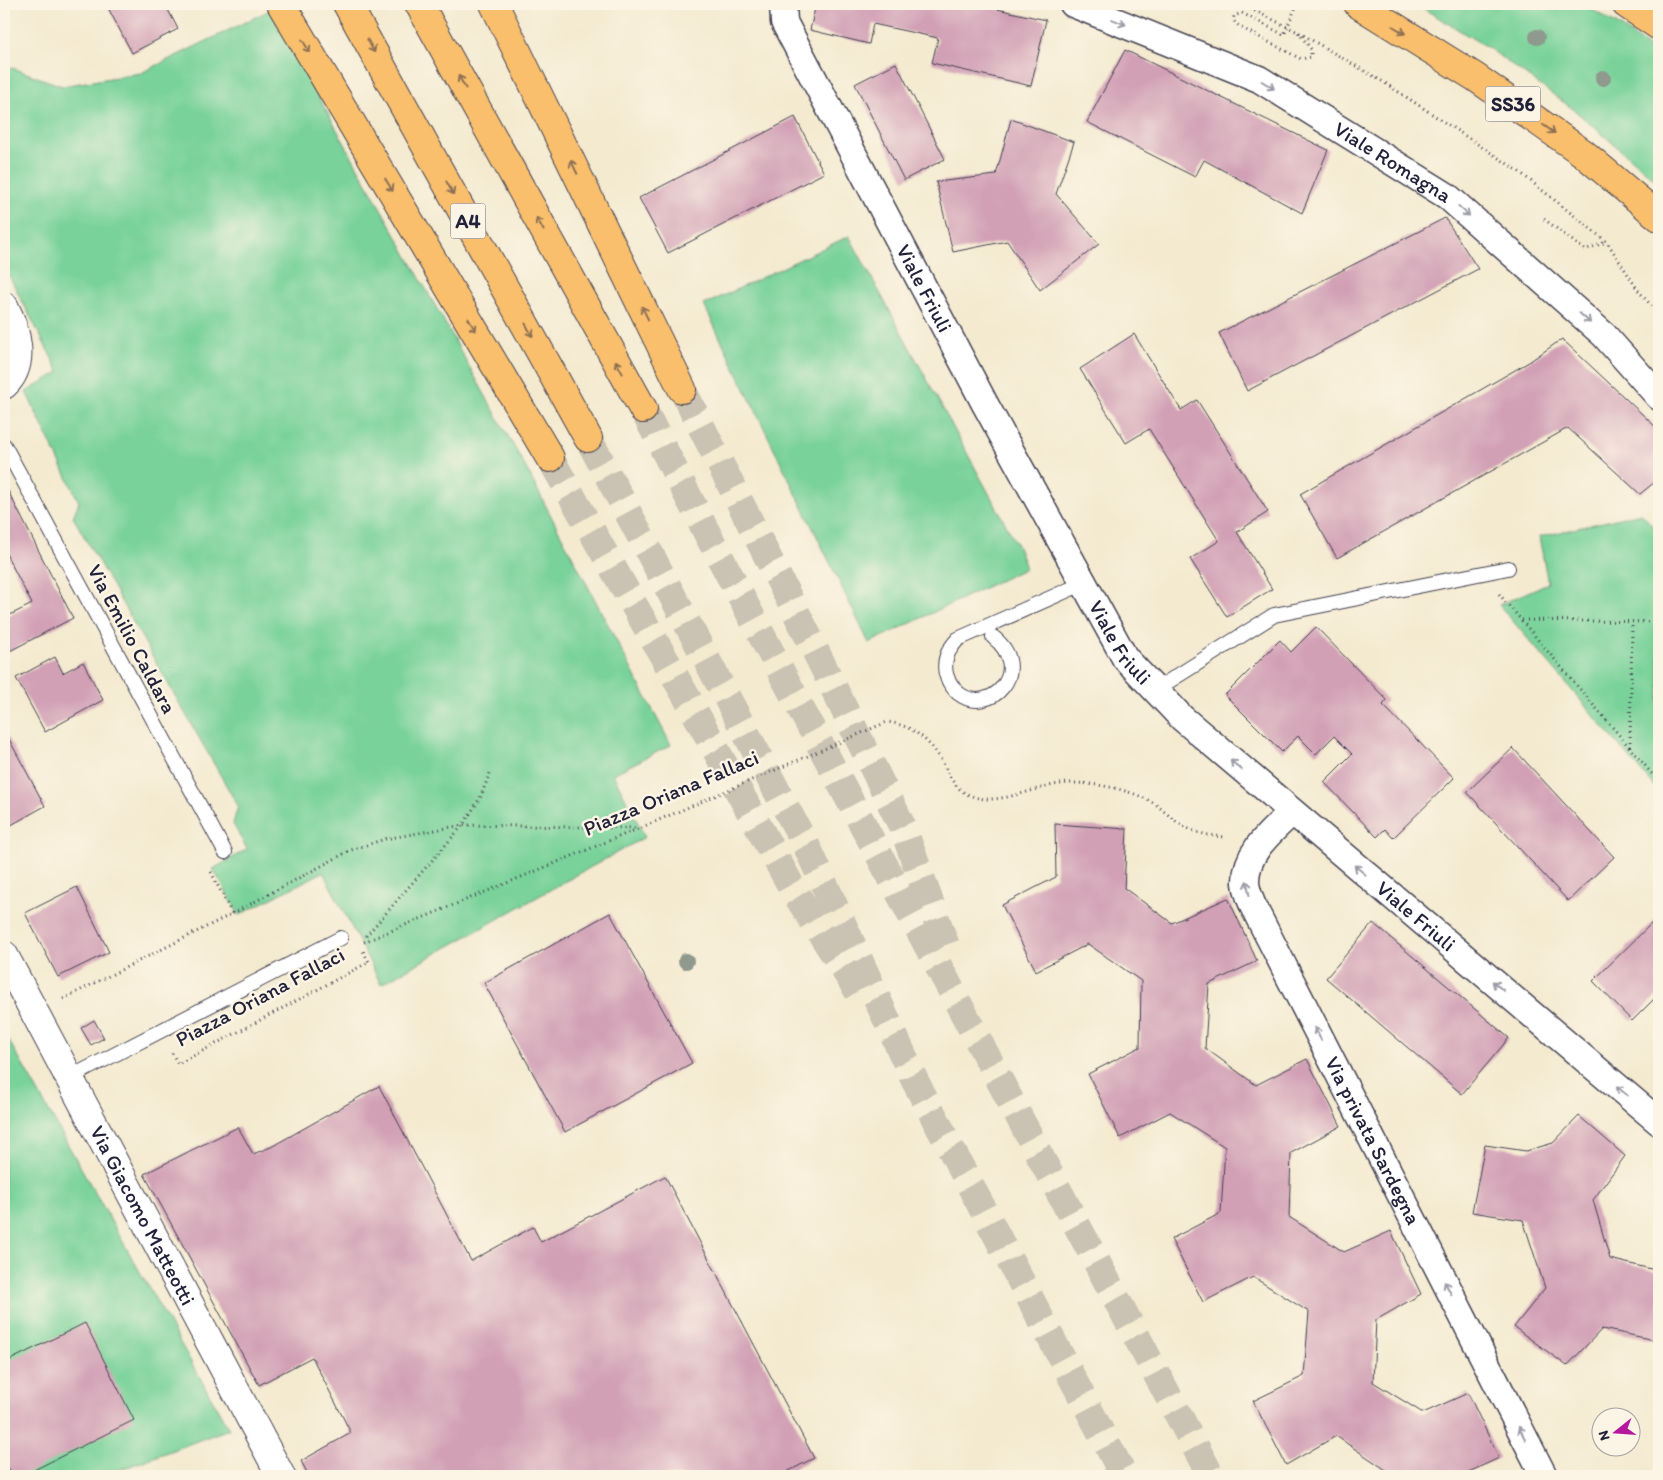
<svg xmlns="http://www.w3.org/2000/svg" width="1663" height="1480" font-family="Itim,sans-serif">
<rect width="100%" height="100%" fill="#fcf5e5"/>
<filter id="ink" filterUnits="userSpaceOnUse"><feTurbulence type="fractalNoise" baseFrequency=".02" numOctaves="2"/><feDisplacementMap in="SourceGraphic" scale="10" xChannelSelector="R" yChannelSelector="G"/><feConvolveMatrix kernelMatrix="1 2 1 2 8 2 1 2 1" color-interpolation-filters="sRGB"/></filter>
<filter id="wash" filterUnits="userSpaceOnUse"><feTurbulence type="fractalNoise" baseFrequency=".0096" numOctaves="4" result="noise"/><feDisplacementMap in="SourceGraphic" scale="20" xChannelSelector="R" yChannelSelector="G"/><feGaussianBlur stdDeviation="1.12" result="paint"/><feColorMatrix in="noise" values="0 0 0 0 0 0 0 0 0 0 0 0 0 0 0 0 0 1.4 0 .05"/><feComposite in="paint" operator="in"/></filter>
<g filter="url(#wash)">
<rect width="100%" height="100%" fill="#f4ead0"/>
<!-- green -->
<path fill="#78d299" stroke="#4d7a6a" d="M1416,4H1583L1621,27L1659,55V183L1573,109L1490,49Z
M270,10L527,470L671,745L613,774L645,837L381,984L323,872L239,915L213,869L247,849L233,824L238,806L73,517L79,502L26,392L59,372L4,266V65L62,86L141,73Z
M849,236L1017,545L1026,568L869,643L704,305Z
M1641,513L1659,533V737L1658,751L1659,792L1499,605L1548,583L1539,537Z
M4,1032L229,1429L103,1476H4Z"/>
<g id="blocks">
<!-- building -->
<path fill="#d1a0b5" d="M106,4H165L178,29L132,53Z
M816,4H975L1046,20L1031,86L932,63L938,38L873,24L869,44L810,30Z
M1125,50L1328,150L1302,213L1204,160L1195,177L1087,122Z
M896,63L945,159L904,180L855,84Z
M795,117L824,173L668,253L639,198Z
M1011,119L1074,142L1056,194L1099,244L1040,290L1007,241L953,252L936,182L996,175Z
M1445,218L1478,269L1247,391L1219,333Z
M1134,334L1181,410L1197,400L1268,512L1237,532L1272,589L1227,617L1190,559L1219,541L1149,429L1126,443L1080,369Z
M1562,339L1659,430V485L1656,481L1640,494L1568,428L1337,558L1300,494L1529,362Z
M4,483L73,618L4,654V618L32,604L4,550Z
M1316,627L1387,700L1383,705L1454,778L1393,838L1385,829L1377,837L1324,782L1352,754L1334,736L1316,754L1298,736L1282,752L1225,695L1280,640L1291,652Z
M55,657L63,673L83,662L103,700L45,732L16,678Z
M4,730L45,806L4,829Z
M1513,748L1614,857L1568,901L1467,792Z
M1055,824L1127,829L1124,888L1172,923L1228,898L1257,961L1209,984L1205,1048L1256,1085L1307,1059L1341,1126L1291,1153L1289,1217L1344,1252L1391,1231L1421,1294L1376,1320L1373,1382L1423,1413L1468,1393L1499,1458L1460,1476H1386V1470L1336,1436L1286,1465L1253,1401L1304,1376L1309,1312L1253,1277L1203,1302L1171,1239L1221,1213L1225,1147L1170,1112L1120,1138L1088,1074L1140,1047L1141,981L1088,944L1036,971L1002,905L1056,877Z
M77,887L109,952L58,977L25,913Z
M610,913L692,1063L565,1132L484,983Z
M1659,916V994L1632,1021L1593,981Z
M1373,923L1509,1038L1462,1094L1326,978Z
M94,1020L104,1038L91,1045L81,1028Z
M379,1086L471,1261L533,1227L541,1242L665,1176L814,1458L779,1476H309L301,1461L351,1433L312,1357L259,1385L144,1174L238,1127L253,1154L271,1147Z
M1579,1116L1625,1156L1593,1200L1610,1259L1659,1271V1341L1602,1329L1567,1366L1514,1327L1545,1288L1523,1220L1472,1212L1485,1145L1526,1151L1553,1143Z
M85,1323L134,1420L22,1476H12L4,1460V1363Z"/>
</g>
</g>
<g filter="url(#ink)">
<use href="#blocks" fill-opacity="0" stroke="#424051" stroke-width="1"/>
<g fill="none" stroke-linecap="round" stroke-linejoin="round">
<!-- motorway-tunnel -->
<path stroke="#cac2b2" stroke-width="28" stroke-dasharray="28 14" stroke-linecap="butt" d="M682,389L807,634L903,828L950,957
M643,409L708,535L1211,1476
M588,438L809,851L914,1079L1124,1476
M550,458L686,696L794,891L858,991"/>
<!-- service casing -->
<g stroke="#424051" stroke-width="16">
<path id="service" d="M4,445L225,852
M993,637C1035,670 989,718 958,693C952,687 948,682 946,674C943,659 948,650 958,639L1084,583
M1155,690L1274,615L1508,568
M69,1078L341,938"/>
</g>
<!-- minor casing -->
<g stroke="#424051" stroke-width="29">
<g id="minor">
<path id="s1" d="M783,4L784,22L985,404L1125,658L1182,718L1659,1122"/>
<path id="s2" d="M1073,4L1259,79L1447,196L1604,335L1659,397"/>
<path id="s3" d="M1292,812C1271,832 1245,852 1246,883C1247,891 1250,899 1253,906L1544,1476"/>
</g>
</g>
<!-- tertiary casing -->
<g stroke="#424051" stroke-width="30">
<g id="tertiary">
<path d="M4,306C16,329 27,364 4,385"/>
<path id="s4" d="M4,955L281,1476"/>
</g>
</g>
<!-- trunk casing -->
<g stroke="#424051" stroke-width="30">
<path id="trunk" d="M1358,4L1475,77L1583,153L1659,217
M1626,4L1659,26"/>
</g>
<!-- motorway casing -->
<g stroke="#424051" stroke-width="30">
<path id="motorway" d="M281,4L550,458
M347,4L588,438
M419,4L643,409
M494,4L682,389"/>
</g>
<!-- path -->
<path stroke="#424051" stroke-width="3" stroke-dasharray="1 4" stroke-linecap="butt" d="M1241,4L1298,32L1385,83L1517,170L1607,242L1638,290L1659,315
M1544,219L1585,250L1606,242
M1499,594L1659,782
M1522,620L1658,622
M1630,747L1632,622
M211,872L232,914
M366,936L463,825L480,798L490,773
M364,942L640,828L887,722C913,725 930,741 943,763C951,778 955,790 972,796C1001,808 1043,781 1076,783C1099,784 1126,789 1146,799C1159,805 1166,814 1177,822C1192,833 1209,836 1227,837
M63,999L232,914L351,850L385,839L463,825L637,828
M172,1053L178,1064L369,962L362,949"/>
<!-- service -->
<use href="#service" stroke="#fff" stroke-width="14"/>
<!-- minor -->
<use href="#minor" stroke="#fff" stroke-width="26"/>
<!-- tertiary -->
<use href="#tertiary" stroke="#fff" stroke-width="28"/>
<!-- trunk -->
<use href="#trunk" stroke="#f9bf6d" stroke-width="28"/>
<!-- motorway -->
<use href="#motorway" stroke="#f9bf6d" stroke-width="28"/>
<!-- path-bridge -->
<path stroke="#424051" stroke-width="3" stroke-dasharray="1 4" stroke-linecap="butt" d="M1297,4L1284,35L1242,13L1234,16C1233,22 1236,23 1240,27L1301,59L1311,57V49L1298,32"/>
</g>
<!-- trees -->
<g fill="#8f998d">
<circle cx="1537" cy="37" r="8"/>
<circle cx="1603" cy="78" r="8"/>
<circle cx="686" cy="961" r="8"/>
</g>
<!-- one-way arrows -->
<defs><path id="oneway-shaft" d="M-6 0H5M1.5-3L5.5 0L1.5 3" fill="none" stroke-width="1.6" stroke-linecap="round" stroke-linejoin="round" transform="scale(1.25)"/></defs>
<g stroke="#9c9ca7">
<use href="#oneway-shaft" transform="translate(1119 22) rotate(22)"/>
<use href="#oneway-shaft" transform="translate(1268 85) rotate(32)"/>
<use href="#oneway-shaft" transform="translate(1464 211) rotate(42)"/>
<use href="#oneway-shaft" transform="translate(1585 318) rotate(42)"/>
<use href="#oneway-shaft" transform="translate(1236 765) rotate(-140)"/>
<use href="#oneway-shaft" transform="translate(1360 870) rotate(-140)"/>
<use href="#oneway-shaft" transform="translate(1248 888) rotate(-101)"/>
<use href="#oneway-shaft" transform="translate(1498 986) rotate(-140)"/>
<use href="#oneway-shaft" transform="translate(1318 1034) rotate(-117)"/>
<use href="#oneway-shaft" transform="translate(1622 1091) rotate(-140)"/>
<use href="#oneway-shaft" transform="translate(1448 1288) rotate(-117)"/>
<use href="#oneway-shaft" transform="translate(1522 1433) rotate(-117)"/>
</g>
<g stroke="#8e7054">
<use href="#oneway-shaft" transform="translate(1399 30) rotate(32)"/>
<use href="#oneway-shaft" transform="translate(306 46) rotate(59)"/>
<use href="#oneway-shaft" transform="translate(371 46) rotate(61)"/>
<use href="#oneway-shaft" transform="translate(462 82) rotate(-119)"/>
<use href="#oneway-shaft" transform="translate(1549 129) rotate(35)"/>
<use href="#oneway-shaft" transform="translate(574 167) rotate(-116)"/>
<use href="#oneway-shaft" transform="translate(389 185) rotate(59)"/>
<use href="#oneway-shaft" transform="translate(450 188) rotate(61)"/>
<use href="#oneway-shaft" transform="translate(540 224) rotate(-119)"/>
<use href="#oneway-shaft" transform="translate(645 313) rotate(-116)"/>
<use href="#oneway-shaft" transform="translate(472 325) rotate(59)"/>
<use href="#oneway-shaft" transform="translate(529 330) rotate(61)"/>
<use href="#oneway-shaft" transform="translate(619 367) rotate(-119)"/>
</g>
</g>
<g text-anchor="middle" stroke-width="5" stroke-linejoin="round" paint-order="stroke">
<!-- shield labels -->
<g fill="#fcf5e5" stroke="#63616e" stroke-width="1">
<rect x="1485.5" y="86.5" width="55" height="35" rx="4"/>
<rect x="450.5" y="203.5" width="35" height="35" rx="4"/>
</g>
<g font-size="20" font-weight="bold" fill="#22223b">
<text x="1513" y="111">SS36</text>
<text x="468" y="228">A4</text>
</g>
<!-- street labels -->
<g font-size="21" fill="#22223b" stroke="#fcf5e5">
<text dy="7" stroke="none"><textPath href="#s2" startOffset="358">Viale Romagna</textPath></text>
<text dy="7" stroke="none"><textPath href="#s1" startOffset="319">Viale Friuli</textPath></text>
<text transform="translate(132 639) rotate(62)" y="7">Via Emilio Caldara</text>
<text dy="7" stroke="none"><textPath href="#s1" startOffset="724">Viale Friuli</textPath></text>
<text transform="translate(671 793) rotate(-23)" y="7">Piazza Oriana Fallaci</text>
<text dy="7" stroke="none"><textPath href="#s1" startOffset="1129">Viale Friuli</textPath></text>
<text transform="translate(260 997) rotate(-28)" y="7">Piazza Oriana Fallaci</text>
<text dy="7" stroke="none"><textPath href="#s3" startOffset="375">Via privata Sardegna</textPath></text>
<text dy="7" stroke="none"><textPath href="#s4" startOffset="295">Via Giacomo Matteotti</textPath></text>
</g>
</g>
<!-- margin -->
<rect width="1663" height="1480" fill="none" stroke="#fcf5e5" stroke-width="20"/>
<!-- north arrow -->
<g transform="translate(1616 1432) rotate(253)"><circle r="24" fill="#fcf5e5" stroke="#a5a1a1"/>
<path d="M0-4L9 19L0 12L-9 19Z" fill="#b5179e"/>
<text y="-8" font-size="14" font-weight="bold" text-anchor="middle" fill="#22223b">N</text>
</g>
</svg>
